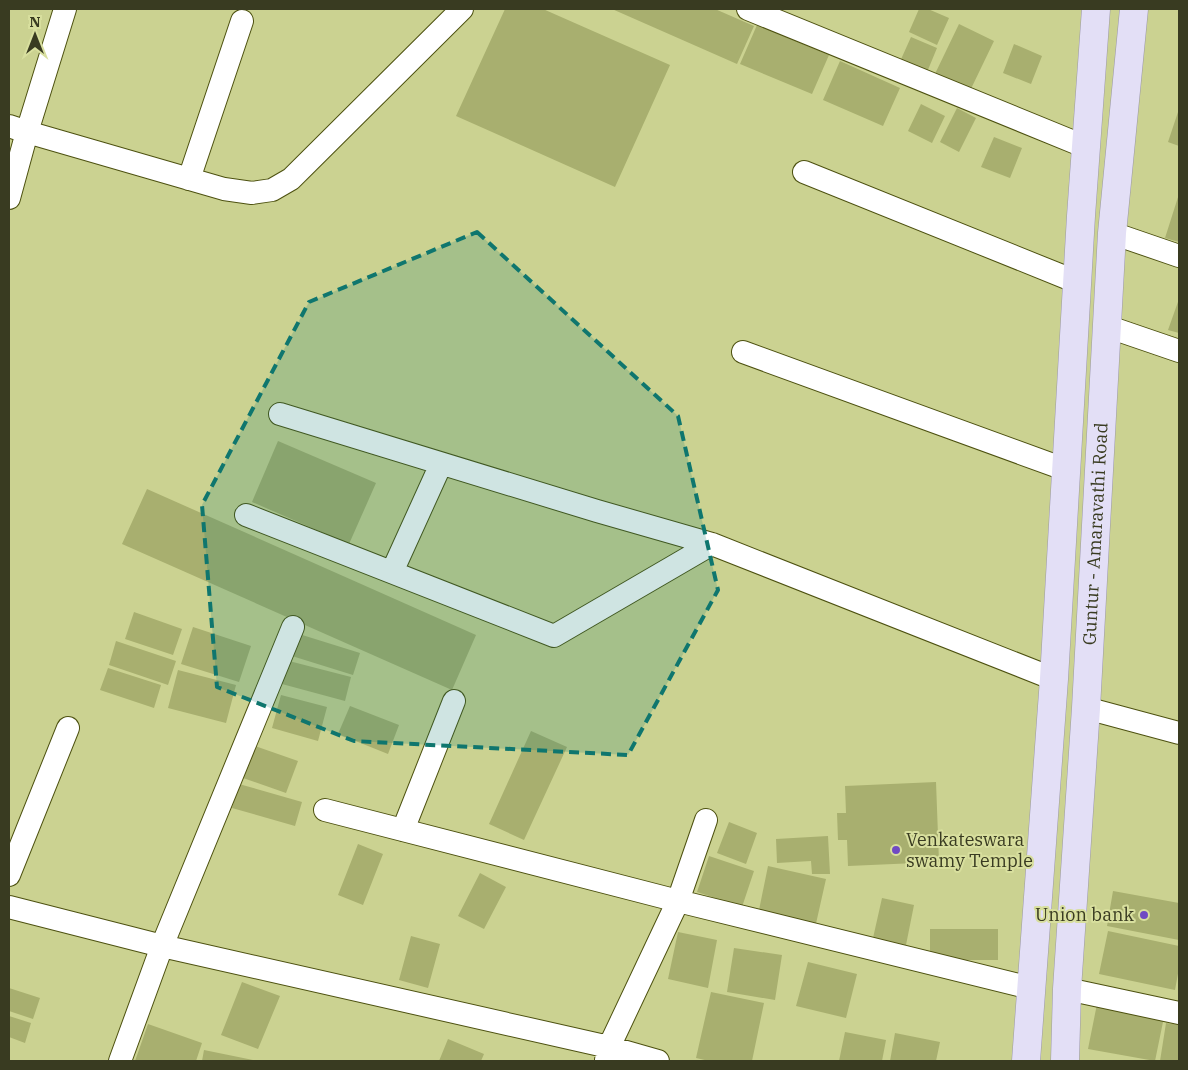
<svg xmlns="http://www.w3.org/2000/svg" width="1188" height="1070" font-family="'IBM Plex Serif',serif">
<rect width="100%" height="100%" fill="#cbd291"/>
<!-- building -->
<path fill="#a8af6f" d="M505,9H543L670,65L615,187L456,116Z
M612,9H715L754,26L737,64Z
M919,9H928L949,18L937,45L909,32Z
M959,24L994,41L968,95L933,78Z
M757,25L829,55L812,94L740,64Z
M911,37L937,48L925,77L898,66Z
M1014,44L1042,56L1031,84L1003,73Z
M840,61L900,88L883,126L823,100Z
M921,104L945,116L932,143L908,131Z
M957,108L976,118L959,152L940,142Z
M1179,109V146L1168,142Z
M994,137L1022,148L1010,178L981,167Z
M1179,194V242L1165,238Z
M1179,299V333L1168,330Z
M278,441L376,483L349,544L252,502Z
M147,489L476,635L452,690L122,544Z
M134,612L182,629L173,655L125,639Z
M193,627L251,646L239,682L181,664Z
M299,634L360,653L353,675L292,656Z
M116,641L176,661L168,685L109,665Z
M289,661L351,677L345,701L282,684Z
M108,668L161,685L154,708L100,690Z
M178,670L236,685L226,723L168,708Z
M281,695L327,707L318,741L272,728Z
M350,706L399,725L388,754L338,734Z
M531,731L567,747L524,840L489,824Z
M255,746L298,761L286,793L243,778Z
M936,782L939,862L848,866L847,840H838L837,813H846L845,786Z
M239,784L302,802L295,826L232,808Z
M729,822L757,833L746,864L717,853Z
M828,836L830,874H812L811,861L777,863L776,839Z
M358,844L383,854L363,905L338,895Z
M709,856L754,871L742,907L697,892Z
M768,866L826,879L815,928L758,915Z
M480,873L506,887L484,929L458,916Z
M1113,891L1179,903V940L1107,926Z
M882,898L914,905L906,945L873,938Z
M930,929H998V960H930Z
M1108,931L1179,946V968L1175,990L1099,974Z
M678,932L717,940L708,988L668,979Z
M411,936L440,944L428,988L399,980Z
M734,948L782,955L775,1000L727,992Z
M808,962L857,974L846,1018L796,1006Z
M242,982L280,996L258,1049L221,1035Z
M9,988L40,998L33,1019L9,1011Z
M711,992L764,1003L752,1061H709L696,1058Z
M1097,1004L1164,1017L1155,1061L1088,1049Z
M9,1016L31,1023L25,1043L9,1037Z
M1166,1023L1179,1025V1061H1160Z
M148,1024L202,1043L196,1061H135Z
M845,1032L886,1040L882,1061H839Z
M895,1033L940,1042L936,1061H890Z
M448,1039L484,1054L481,1061H439Z
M204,1050L253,1060V1061H202Z"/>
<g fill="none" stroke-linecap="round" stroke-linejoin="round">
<!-- street casing -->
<g stroke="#4d5110" stroke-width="24">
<path id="street" d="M65,9L27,132L224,189L252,193L272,190L291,179L462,9
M748,9L1086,147
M9,126L27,132L9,198
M804,172L1077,282
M189,179L242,21
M1112,233L1179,256
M1106,326L1179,351
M743,352L1067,470
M280,414L597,511L712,544L1054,679
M246,515L554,636L712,544
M392,572L441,464
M1086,708L1179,733
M325,810L678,901L1031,988
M403,830L454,701
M9,875L68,728
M9,907L162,946L609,1047L658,1061
M1067,989L1179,1013
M606,1060L609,1047L678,901L706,820
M120,1061L162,946L293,627"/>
</g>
<!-- primary casing -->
<g stroke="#9b98a8" stroke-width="29">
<g id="primary">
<path d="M1026,1061L1054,679L1081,216L1096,9"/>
<path id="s1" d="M1065,1061L1067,989L1086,708L1112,233L1134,9"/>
</g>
</g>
<!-- street -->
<use href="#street" stroke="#fff" stroke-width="22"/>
<!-- primary -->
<use href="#primary" stroke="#e3dff6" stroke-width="28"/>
</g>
<!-- marked area -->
<path fill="#0f766e" fill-opacity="0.2" stroke="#0f766e" stroke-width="4" stroke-dasharray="10 6" stroke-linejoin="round" d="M477,232L678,416L718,590L628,755L354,741L217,687L202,505L309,302Z"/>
<!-- markers -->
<g fill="#704ac3" stroke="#d8df9e" stroke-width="2">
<circle cx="896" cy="850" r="5"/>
<circle cx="1144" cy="915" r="5"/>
</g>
<g text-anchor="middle" stroke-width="4" stroke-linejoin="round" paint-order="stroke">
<!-- street labels -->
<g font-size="18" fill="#393b21" stroke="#d8df9e">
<text dy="6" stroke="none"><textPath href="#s1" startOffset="528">Guntur - Amaravathi Road</textPath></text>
</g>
<!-- poi labels -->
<g font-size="18" fill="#393b21" stroke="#d8df9e" text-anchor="start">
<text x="906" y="846">Venkateswara<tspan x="906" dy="21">swamy Temple</tspan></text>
<text x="1134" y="921" text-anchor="end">Union bank</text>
</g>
</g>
<!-- border -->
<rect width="1188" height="1070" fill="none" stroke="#393b21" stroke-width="20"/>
<!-- north arrow -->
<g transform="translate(35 35)" stroke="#d8df9e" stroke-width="4" paint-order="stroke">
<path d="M0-4L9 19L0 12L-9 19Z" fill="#393b21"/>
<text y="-8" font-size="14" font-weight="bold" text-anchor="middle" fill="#393b21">N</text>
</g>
</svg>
